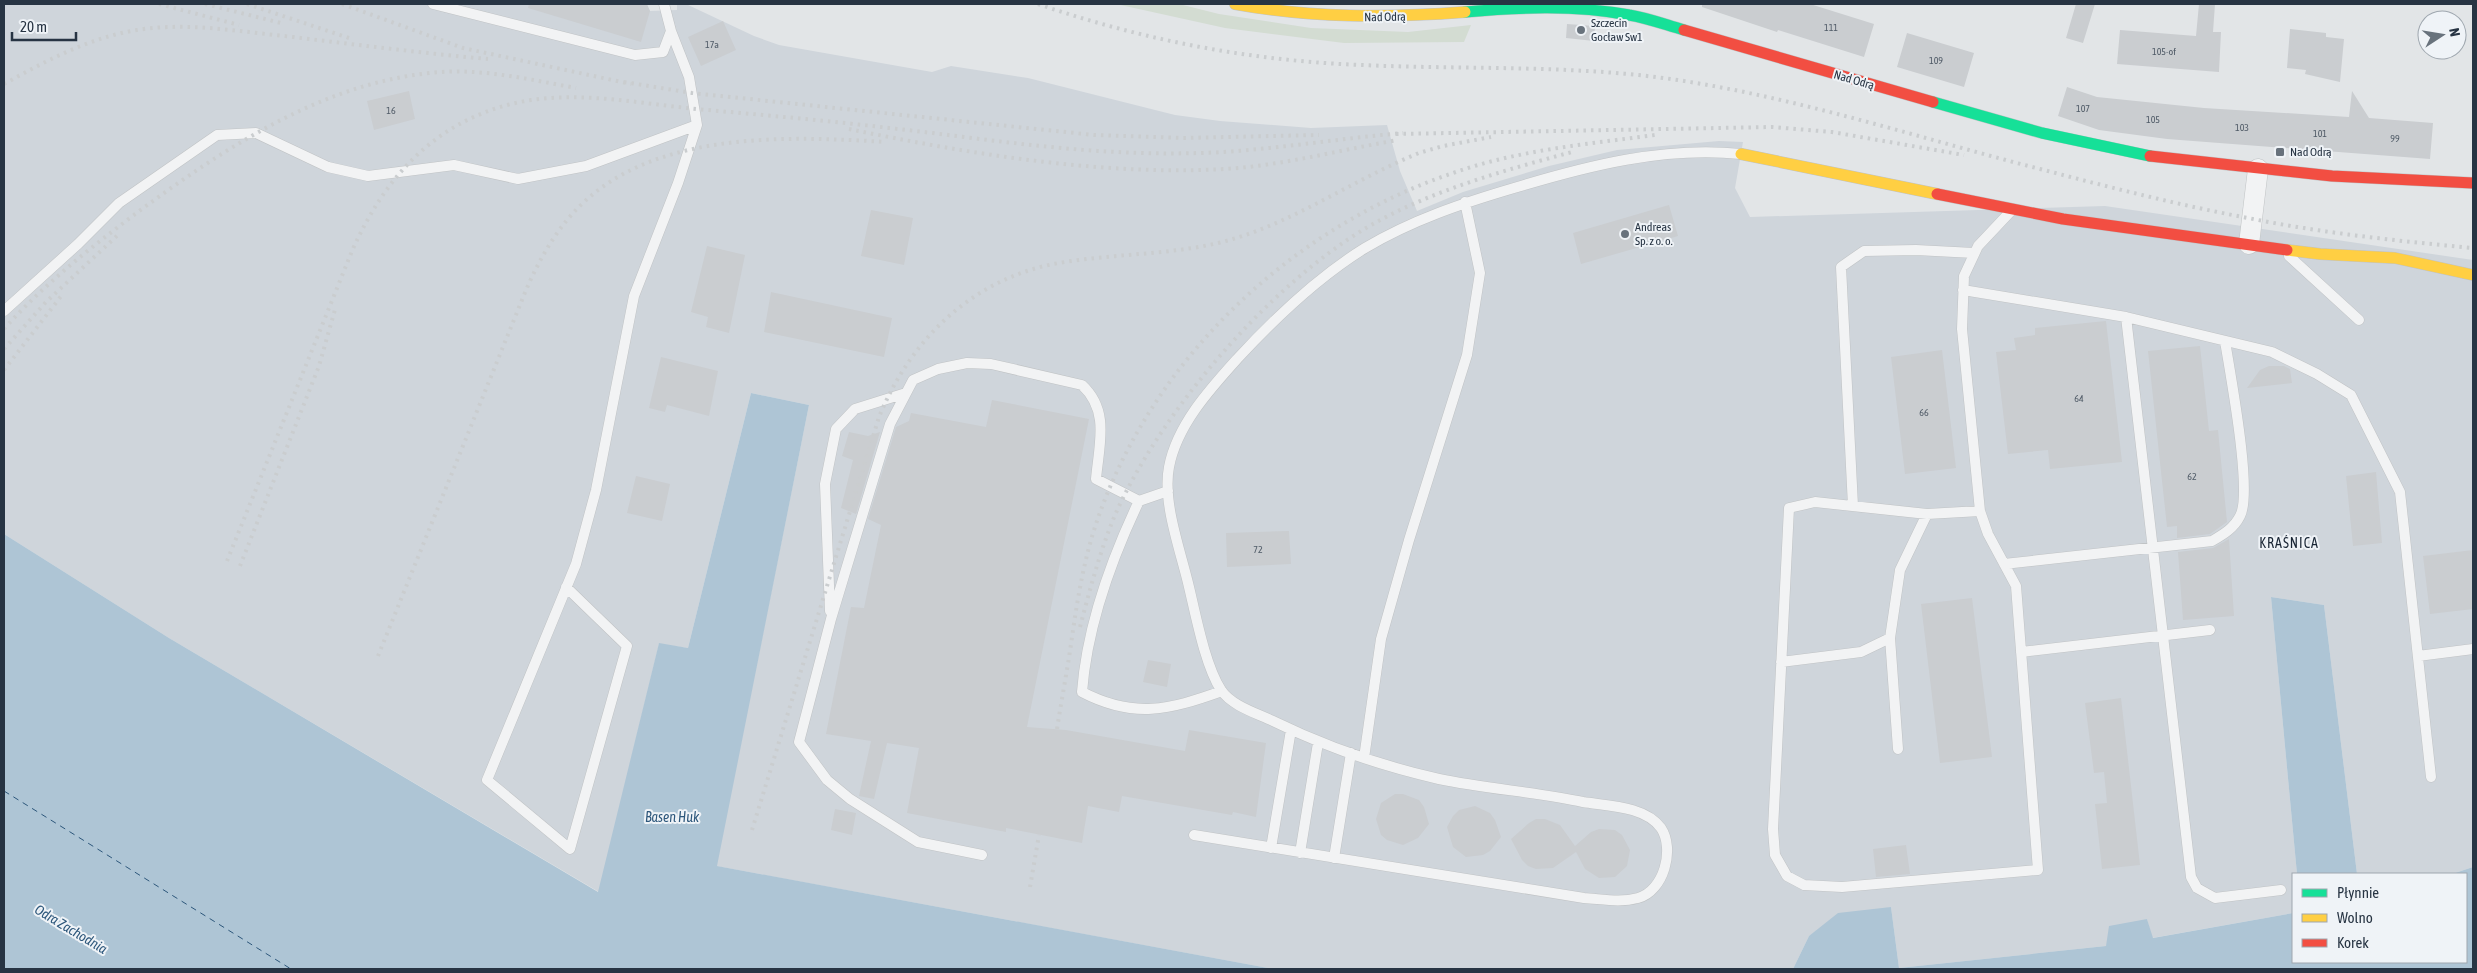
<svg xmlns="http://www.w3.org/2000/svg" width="2477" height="973" font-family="'Asap Condensed',sans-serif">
<rect width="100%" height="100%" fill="#e2e5e7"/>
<!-- built -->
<path fill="#cfd5db" d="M4,4H645L650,11L677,10V4H686L754,36L779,45L932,72L951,66L1028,78L1175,115L1220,121L1311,128L1387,125L1400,171L1417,211L1463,192L1549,166L1617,150L1719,141L1743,142L1735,188L1750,217L2105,206L2473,260V867L2452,874H2357L2324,605L2271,597L2297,874H2293V913L2152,938L2147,919L2106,946L1899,968L1891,907L1809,936L1793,969H1274L716,866L809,405L751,393L688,648L659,644L599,892L169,638L4,534Z"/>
<!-- green -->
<path fill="#d3dcd2" d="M1116,4H1179L1219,14L1311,28L1408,32L1471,25L1464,42L1344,43L1225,28Z"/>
<!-- water -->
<path fill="#aec5d5" d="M751,393L809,405L717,866L1274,969H4V534L169,638L598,892L659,643L688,648Z
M2271,597L2324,605L2357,874H2297Z
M2473,867V969H1793L1809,936L1838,913L1891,907L1899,968L2106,946L2109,926L2147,919L2153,938L2293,913V962H2466V874H2452Z"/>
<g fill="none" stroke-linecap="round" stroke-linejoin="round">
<!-- ferry -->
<path stroke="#2d577b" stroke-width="1" stroke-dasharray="6 5" stroke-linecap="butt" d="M4,791L291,969"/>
</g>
<!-- building -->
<path fill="#cacdd0" d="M529,4H647L650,11L641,42L528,8Z
M1702,4H1810L1874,24L1864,57L1778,30L1777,32L1702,7Z
M2076,4H2095L2083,43L2066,38Z
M2199,4H2215L2213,32H2221L2219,72L2117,64L2120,30L2196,36Z
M723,21L736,50L701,66L688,37Z
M1567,24L1595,26L1594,41L1566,38Z
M2290,29L2326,33V37L2344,39L2340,82L2305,74L2306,70L2287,68Z
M1907,33L1974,53L1964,87L1897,67Z
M2067,87L2097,97L2204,108L2349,117L2352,91L2369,118L2433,123L2430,159L2167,139L2099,130L2058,116Z
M409,91L415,119L374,130L367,101Z
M1669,205L1678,236L1581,264L1573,233Z
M871,210L913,218L904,265L861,256Z
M707,246L745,255L729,333L706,327L708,317L691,312Z
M771,292L892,318L884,357L764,332Z
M2106,321L2122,462L2050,469L2048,450L2008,454L1996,352L2016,350L2014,338L2035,335V328Z
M2200,346L2209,431L2218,430L2227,522L2210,534L2177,538V526L2167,527L2148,351Z
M1942,350L1956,468L1905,474L1891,357Z
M661,357L718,371L709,416L667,405L665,412L649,408Z
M2269,366H2284L2290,369L2292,383L2247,388L2260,370Z
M992,400L1089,419L1027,727L1066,730L1185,751L1189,730L1266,743L1256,817L1233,812L1232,815L1122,796L1119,812L1088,806L1082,843L1006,828V832L907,813L919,748L887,743L874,799L859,796L871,741L826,734L851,607L864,608L881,525L868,519L896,427L909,421L911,413L986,427Z
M849,432L868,436L880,432L856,514L841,508L853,460L842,456Z
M2376,472L2382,543L2353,546L2346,476Z
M636,476L670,484L662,521L627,513Z
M1289,531L1291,564L1227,567L1226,533Z
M2229,539L2234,616L2183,620L2178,552L2213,548Z
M2473,550V609L2430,614L2423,556Z
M1972,598L1992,757L1940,763L1921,604Z
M1148,660L1171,664L1167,687L1143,682Z
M2121,698L2140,865L2102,869L2095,804L2107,803L2104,772L2094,773L2085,703Z
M1395,794H1403L1419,800L1424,807L1429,824L1418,838L1403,845L1387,840L1381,835L1376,819L1381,803Z
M1475,806L1490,813L1495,820L1501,837L1490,851L1483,855L1466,857L1453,847L1447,827L1453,816L1459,810Z
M835,809L856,813L852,835L831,830Z
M1536,819H1545L1560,825L1575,846L1591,832L1599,829L1615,830L1622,835L1630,850L1627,866L1615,877L1599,878L1585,869L1576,852L1553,868L1536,869L1528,866L1522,860L1511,839L1529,823Z
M1906,845L1910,874L1876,877L1873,849Z"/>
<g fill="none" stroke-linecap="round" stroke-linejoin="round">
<!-- lane casing -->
<g stroke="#c0c3c5" stroke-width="11">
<path id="lane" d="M433,4L635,55L663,52L671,31L664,4
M2289,256L2359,320
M1963,290L2126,317L2272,352L2317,374L2351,395L2400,492L2431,777
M4,311L78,244L119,203L217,135L256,133L328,167L368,176L454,165L518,179L586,166L697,125
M2126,317L2191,877L2197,888L2215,898L2281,890
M1168,491L1139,501C1111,560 1087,626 1082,692C1134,719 1169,710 1222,691
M1853,506L1841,267L1864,251L1916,250L1974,253
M1980,511L1927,514L1815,502L1789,508L1773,829L1775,855L1787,876L1804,885L1842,887L2038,870L2016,586L1988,534L1980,511L1962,329L1964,276L1978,246L2011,211
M2004,564L2212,541C2224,534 2234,528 2240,516C2253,493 2230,373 2225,341
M566,587L627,646L570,849L487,780L576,564L596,490L634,296L678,183L697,125L689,77L671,31
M830,611L825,484L836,429L855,409L906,393
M2021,652L2210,630
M2418,656L2473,649
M1781,662L1861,652L1890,638
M1898,749L1890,638L1900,570L1927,514
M1364,758L1381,639L1409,540L1467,355L1480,273L1465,202
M1194,835L1584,898C1602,899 1620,903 1638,898C1664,891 1675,849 1661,828C1645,806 1608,806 1583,802C1536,792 1487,789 1439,779C1382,766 1326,747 1273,721C1256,713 1232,706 1221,690C1205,665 1196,616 1189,587C1181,552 1162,502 1169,467C1177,425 1210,389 1238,358C1276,317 1318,277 1365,248C1412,220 1463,203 1514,188C1587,166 1664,146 1741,154
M1271,848L1291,730
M1300,853L1318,743
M982,855L918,842L850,799L827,780L799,742L831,619L890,424L913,380L938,369L967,363L991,364L1082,385C1110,411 1099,444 1096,479L1139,501
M1334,858L1351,753"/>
</g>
<!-- street casing -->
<g stroke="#c0c3c5" stroke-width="21">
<path id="street" d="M2249,244L2258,169"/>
</g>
<!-- fast casing -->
<g stroke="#c0c3c5" stroke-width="12">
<path id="fast" d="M1465,12C1520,7 1575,5 1629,15C1648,18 1666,25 1684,30
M1933,102L2042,133L2150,156"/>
</g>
<!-- slow casing -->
<g stroke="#c0c3c5" stroke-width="12">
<path id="slow" d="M1235,4C1312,18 1387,18 1465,12
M1741,154L1937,194
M2287,250L2320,254L2395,258L2473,275"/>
</g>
<!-- jam casing -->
<g stroke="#c0c3c5" stroke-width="12">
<path id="jam" d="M1684,30L1933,102
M2150,156L2332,176L2473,183
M1937,194L2063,219L2287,250"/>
</g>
<!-- lane -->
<use href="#lane" stroke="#f2f3f4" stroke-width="10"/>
<!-- street -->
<use href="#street" stroke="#f2f3f4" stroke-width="20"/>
<!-- fast -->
<use href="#fast" stroke="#16e098" stroke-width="11"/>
<!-- slow -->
<use href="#slow" stroke="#ffcf43" stroke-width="11"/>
<!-- jam -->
<use href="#jam" stroke="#f24e42" stroke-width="11"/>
<!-- rail -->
<path stroke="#cacdcf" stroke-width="4" stroke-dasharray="2.5 5" stroke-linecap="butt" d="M159,4L239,25
M205,4L285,24
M247,4L349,38
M342,4L463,48L631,84
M1038,4C1143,40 1251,61 1362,65C1469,70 1577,64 1684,81C1805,100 1923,139 2040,169C2109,187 2178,205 2248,218C2322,233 2398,241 2473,248
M624,82L692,93L1094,135L1183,138L1319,135
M4,84C46,61 88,38 137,30C186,22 235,31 284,36C352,44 420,53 488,59
M849,129C970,154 1114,178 1238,168C1292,163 1345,149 1398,140
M1396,134L1772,127L1832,132L1964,155
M4,329C46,282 95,244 146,206C234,142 330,80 441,72C486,69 532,80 576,88
M4,349L46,302L120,233
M4,370L62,295
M227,561L352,251C384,179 432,124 511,104C571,89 636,103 696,109C764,115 831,121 898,129C952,135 1006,143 1061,148C1115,153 1169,155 1224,152C1284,148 1343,138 1403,133
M240,566L319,366L336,306
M1080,627C1090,589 1100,551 1115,515C1161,411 1269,286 1366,228C1429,191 1502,171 1572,152
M378,656L526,290C540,258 558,226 584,202C660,131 789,136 886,142
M1057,729C1061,703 1066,677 1070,651C1076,609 1082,567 1095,527C1149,362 1290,228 1453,173C1518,150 1588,144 1655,135
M752,830L879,417C912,336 977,275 1065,262C1121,253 1179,255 1233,239C1297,220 1357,178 1419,153L1443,146L1491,137
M1030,887L1039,835"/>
</g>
<!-- markers -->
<g fill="#68727c" stroke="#eff3f7" stroke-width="2">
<circle cx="1581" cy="30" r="5"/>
<rect x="2275" y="147" width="10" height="10" rx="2.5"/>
<circle cx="1625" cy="234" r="5"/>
</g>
<g text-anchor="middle" stroke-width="4" stroke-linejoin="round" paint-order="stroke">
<!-- number labels -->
<g font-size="10" fill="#505b67">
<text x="1831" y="31">111</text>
<text x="712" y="48">17a</text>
<text x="2164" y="55">105-of</text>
<text x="1936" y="64">109</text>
<text x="2083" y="112">107</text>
<text x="391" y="114">16</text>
<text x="2153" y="123">105</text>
<text x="2242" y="131">103</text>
<text x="2320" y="137">101</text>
<text x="2395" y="142">99</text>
<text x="2079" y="402">64</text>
<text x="1924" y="416">66</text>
<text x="2192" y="480">62</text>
<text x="1258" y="553">72</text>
</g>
<!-- street labels -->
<g font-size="12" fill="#273443" stroke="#eff3f7">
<text transform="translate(1385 17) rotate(-1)" y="4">Nad Odrą</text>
<text transform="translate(1854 80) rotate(16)" y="4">Nad Odrą</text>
</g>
<!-- poi labels -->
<g font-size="12" fill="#273443" stroke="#eff3f7" text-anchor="start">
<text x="1591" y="27">Szczecin<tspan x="1591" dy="14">Gocław Sw1</tspan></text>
<text x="2290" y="156">Nad Odrą</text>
<text x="1635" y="231">Andreas<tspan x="1635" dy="14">Sp. z o. o.</tspan></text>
</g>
<!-- neighbourhood labels -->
<g font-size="14" letter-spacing="1" fill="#192534" stroke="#eff3f7">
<text x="2289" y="548">KRAŚNICA</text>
</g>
<!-- water labels -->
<g font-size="14" font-style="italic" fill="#2d577b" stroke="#eff3f7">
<text x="672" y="822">Basen Huk</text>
<text transform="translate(71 929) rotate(31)" y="5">Odra Zachodnia</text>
</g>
</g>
<!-- border -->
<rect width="2477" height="973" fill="none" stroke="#273443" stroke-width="10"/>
<!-- legend -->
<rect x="2292" y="873" width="175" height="90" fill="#eff3f7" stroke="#9fa7af"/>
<rect x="2302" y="889" width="25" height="8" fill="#16e098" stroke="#9fa7af"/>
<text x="2337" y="898" font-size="15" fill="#273443">Płynnie</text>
<rect x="2302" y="914" width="25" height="8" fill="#ffcf43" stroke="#9fa7af"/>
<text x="2337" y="923" font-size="15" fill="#273443">Wolno</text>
<rect x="2302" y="939" width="25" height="8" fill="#f24e42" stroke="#9fa7af"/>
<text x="2337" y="948" font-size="15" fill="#273443">Korek</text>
<!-- north arrow -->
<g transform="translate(2442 35) rotate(78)"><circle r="24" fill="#eff3f7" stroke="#9fa7af"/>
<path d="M0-4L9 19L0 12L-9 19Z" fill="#68727c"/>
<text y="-8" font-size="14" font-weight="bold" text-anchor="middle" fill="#273443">N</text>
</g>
<!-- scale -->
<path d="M12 32v8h64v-8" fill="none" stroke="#273443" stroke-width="2.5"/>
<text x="20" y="32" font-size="15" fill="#273443" stroke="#eff3f7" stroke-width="4" paint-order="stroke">20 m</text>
</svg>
